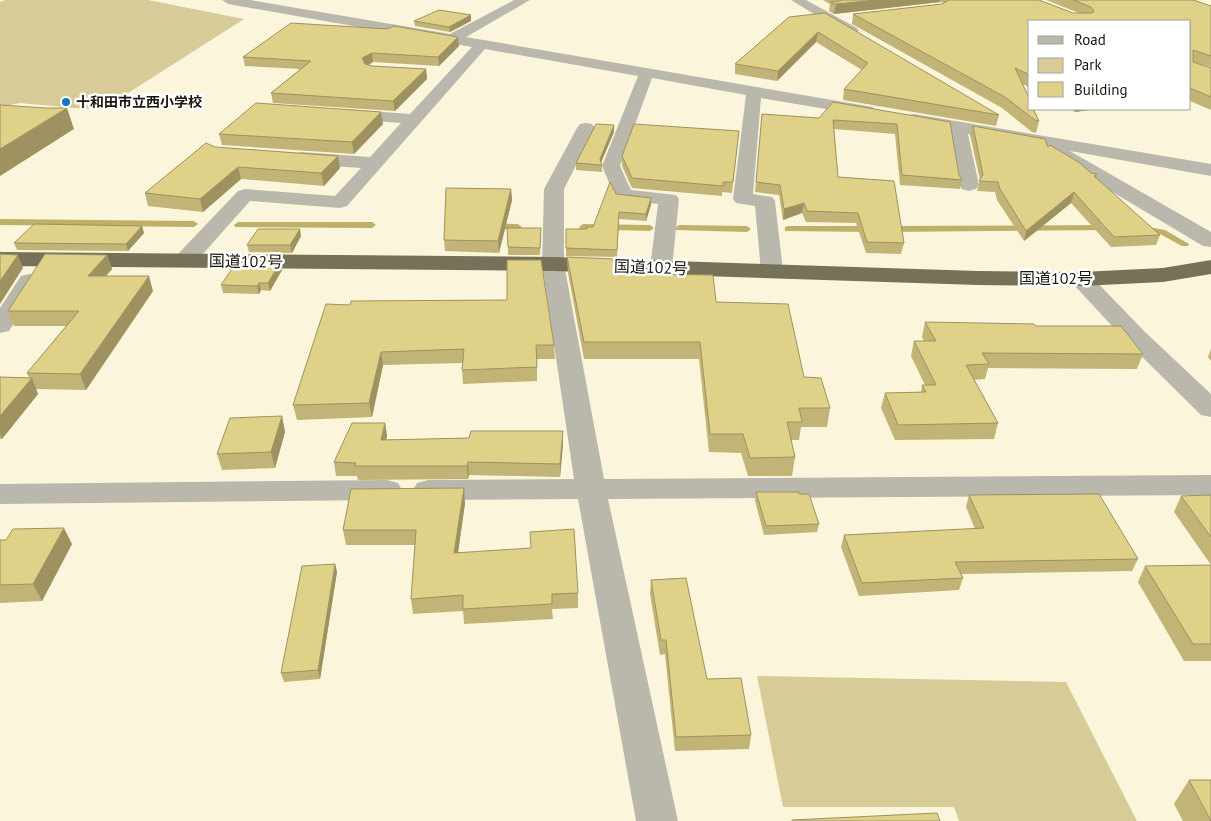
<svg xmlns="http://www.w3.org/2000/svg" width="1211" height="821" font-family="'PT Sans','Noto Sans JP',sans-serif">
<rect width="100%" height="100%" fill="#fbf6db"/>
<!-- green -->
<path fill="#d7cc97" d="M5,0H148L244,19L111,104L86,109L20,103L0,107V2Z
M757,676L1066,682L1137,821H959L954,807H783Z"/>
<g fill="none" stroke-linecap="round" stroke-linejoin="round">
<!-- stream -->
<path fill="#beb068" fill-rule="evenodd" d="M0,219L194,221L198,224L194,227L0,225Z
M238,222H372L376,225L372,228L235,227L234,225Z
M490,223L518,224L522,227L518,230L487,228V224Z
M583,224L650,225L654,228L650,231L580,229L579,227Z
M679,225L747,226L751,229L747,232L676,230L675,228Z
M1109,225L1113,228L1112,230L887,232L883,229L887,226Z
M788,226H871L875,229L871,232L785,231V227Z
M1142,226L1165,230L1189,244L1188,246H1182L1160,234L1139,231V227Z"/>
<!-- minor -->
<path fill="#bab8ac" fill-rule="evenodd" d="M222,0H250L450,34L514,0H530L466,37L867,106L873,107L875,111L873,115L867,116L761,98L753,194L772,197L775,201L783,271L780,276L772,278L764,276L761,271L755,206L736,203L733,199L746,95L652,78L620,166L631,190L676,195L679,199L672,268L669,273L661,275L653,273L650,268L658,204L616,199L602,166L638,76L485,49L347,206L340,208L250,201L193,265L185,267L177,265L174,260L177,255L238,191L245,189L335,196L361,168L301,164L294,162L292,158L294,154L301,152L370,157L401,123L345,119L339,118L337,114L339,110L345,109L410,114L472,47L228,4Z
M791,0H806L857,28L859,31L852,35L847,34Z
M914,114L1211,164V176L1070,151L1211,232V247L1203,246L1047,153L1044,149L1045,147L968,134L979,185L976,189L969,191L962,189L959,185L950,130L908,123L905,119L908,115Z
M586,123L592,124L595,128L564,189V264L604,479L1211,475V495L608,499L678,821H636L578,499L428,500L417,497L413,490L417,483L428,480L574,479L542,264L544,189L577,128L580,124Z
M1081,272L1089,274L1144,331L1211,394V417L1201,415L1126,341L1073,284L1070,279L1073,274Z
M29,274L37,276L40,281L9,331L0,333V308L21,276Z
M387,480L398,483L402,490L398,497L387,500L0,504V484Z"/>
<!-- highway -->
<path fill="#767159" fill-rule="evenodd" d="M0,252L553,257L978,271L1081,272L1163,268L1211,260V274L1163,282L1081,286L978,285L553,271L0,266Z"/>
</g>
<!-- wall -->
<path fill="#c1b476" d="M823,0H1039L1073,13H1079L1046,0H1198H1194L1211,6V67L1193,62L1211,68V110L1190,101V21H1030V88L1023,84L1039,121L1036,133L1032,132L1002,108L852,24L853,14L942,4L944,3L940,2L834,14L829,11L830,4Z
M471,15V21L450,32L415,26L414,21Z
M789,17L999,115L996,126L843,100L844,89L862,70L816,42L777,81L735,74V64Z
M459,46L439,66L373,62L368,65L372,66L426,69L427,79L395,111L273,103L271,93L300,69L245,66L243,57Z
M1070,109H1095L1075,112Z
M762,114L819,118L950,122L959,175L962,180L960,189L900,185L895,134L834,129L838,177L904,243L901,254L866,253L856,223L806,222L802,213L783,220L779,195L755,192Z
M383,124L354,154L222,145L219,134Z
M973,126L1048,147L1091,173L1097,174L1096,178L1160,235L1156,245L1111,247L1071,203L1024,241L997,200L995,192L977,191L980,180L970,135Z
M739,131L732,193L722,192V196L632,188L622,166V156Z
M614,132L601,162L602,165V172L576,170V163Z
M215,147L338,156L340,168L324,186L241,179L203,212L148,206L145,193Z
M511,189L512,200L499,253L445,251L444,240Z
M616,194L651,205L646,221L619,219L617,257L566,256V229H587L593,227Z
M142,226L144,233L128,251L17,250L14,243Z
M301,236L292,253L249,252L247,245Z
M541,236L540,255H508V247Z
M107,255L112,269L106,276L153,291L86,390L36,389L38,394L2,439H0V377L29,378L27,373L66,326H14L8,311Z
M567,257L615,267L631,274L716,302L804,377L830,408L827,427H801L799,440H791L795,457L792,476H748L741,453L709,452L699,359H584L568,273Z
M280,263L282,270L270,291L261,290L259,294L223,293L221,285Z
M507,300L554,345L555,359H537V381L463,384L462,370V363L383,365L372,417L297,420L293,405L350,305Z
M925,322L1036,326L1143,354L1137,369L988,368L985,379L974,380L998,423L994,439L895,440L881,408L885,393L921,392L922,385H925L911,356L914,341H924L922,337Z
M1211,349V361L1208,357Z
M282,416L285,432L275,468L222,470L217,454Z
M385,423L387,436L386,440L469,438L563,431V444L560,477L469,475L468,479L358,480L357,476H336L334,462Z
M756,492L799,494L819,524L817,532L764,535L755,501Z
M969,495L1138,559L1132,571L961,574L963,578L959,590L859,596L841,547L844,535L975,529L966,507Z
M1211,495V661H1184L1138,582L1145,566L1211,565L1174,512L1181,496Z
M465,503L458,552L578,593V608L552,609L553,619L464,624L463,611L413,614L411,599L415,545H346L343,530Z
M0,540L72,544L42,601L0,603Z
M335,564L337,572L320,679L284,682L281,673Z
M651,580L707,679L751,735L749,749L675,751L665,654L660,655L650,594Z
M1189,780L1211,821H1183L1174,804Z"/>
<!-- shaded-wall -->
<path fill="#9d9260" d="M876,0H940V2L834,14L836,4Z
M471,15V21L450,32L449,27Z
M818,32L816,42L777,81L778,71Z
M458,37L459,46L439,66L438,57Z
M372,53L373,62L364,68L362,58Z
M426,69L427,79L395,111L393,101Z
M67,108L74,129L0,176V149Z
M1076,109H1095L1075,112Z
M381,112L383,124L354,154L352,142Z
M614,125V132L600,165V159Z
M338,156L340,168L324,186L321,173Z
M238,167L241,179L203,212L200,199Z
M511,189L512,200L499,253L498,241Z
M1074,192L1071,203L1024,241L1026,231Z
M651,198V205L646,221V214Z
M804,203L802,213L783,220L784,209Z
M142,226L144,233L128,251L126,244Z
M300,229L301,236L292,253L290,245Z
M18,255L23,268L0,304V281Z
M107,255L112,269L93,291L88,276Z
M280,263L282,270L270,291L268,283Z
M149,276L153,291L86,390L80,374Z
M259,283L261,290L259,294L257,286Z
M381,352L383,365L372,417L369,403Z
M32,378L38,394L2,439L0,434V416Z
M282,416L285,432L275,468L271,452Z
M385,423L387,436L383,453L381,440Z
M563,431V444L560,477V464Z
M468,462L469,475L468,479L467,466Z
M464,488L465,503L456,567L454,553Z
M64,528L72,544L42,601L33,584Z
M335,564L337,572L320,679L318,670Z"/>
<!-- building -->
<path fill="#e0d189" stroke="#9d9260" d="M840,0H876L836,4L831,2L841,1Z
M949,0H1039L1073,13H1092L1094,11L1091,7L1073,0H1193L1211,6V56L1193,50V62L1211,68V97L1190,88V21H1030V75L1015,68L1030,100V109H1033L1039,121L1035,120L1005,97L853,14L942,4Z
M439,10L471,15L449,27L414,21Z
M825,13L999,115L844,89L868,63L818,32L778,71L735,64L789,17Z
M291,23L387,29L394,26L458,37L438,57L372,53L362,58L365,64L372,66L426,69L393,101L271,93L311,61L243,57Z
M833,102L950,122L959,175L962,180L902,175L897,124L833,120L838,177L894,181L904,243L867,242L858,213L807,211L804,203L784,209L780,185L756,182L762,114L819,118Z
M256,103L381,112L352,142L219,134Z
M0,105L46,108H67L0,149Z
M596,124L614,125L600,159L602,165L576,163Z
M634,124L739,131L733,182H723V186L632,178L622,156Z
M973,126L1045,139L1048,147L1050,145L1080,163L1091,173L1097,174L1094,176L1160,235L1114,237L1074,192L1026,231L1000,189L998,182L979,181L983,175Z
M206,143L215,147L338,156L321,173L238,167L200,199L145,193Z
M610,182L616,194L651,198L646,214L619,212L617,250L566,248V229H587V227H593Z
M446,188L511,189L498,241L444,240Z
M34,224L142,226L126,244L14,243Z
M507,228H541L540,248L508,247Z
M258,229H300L290,245H247Z
M0,254L18,255L0,281Z
M45,254L107,255L88,276H149L80,374L27,373L79,311H8Z
M567,257L615,259V267H631L630,274L713,275L716,302L788,304L804,377L821,378L830,408H799L802,422H787L795,457L750,458L743,434H710L700,342H584Z
M507,260H541L554,345H536L537,367L462,370L464,349L381,352L369,403L293,405L326,304L350,305L351,301L507,300Z
M236,263H280L268,283H259L257,286L221,285Z
M925,322L1034,324L1036,326H1121L1143,354L982,353L989,364L966,365L998,423L898,425L885,393L926,392L922,385H936L914,341H936Z
M0,377L32,378L0,416Z
M282,416L271,452L217,454L230,418Z
M352,423H385L381,440L469,438L471,431H563L560,464L468,462L467,466H355L356,463L334,462Z
M464,488L454,553L531,548L530,532L574,529L578,593L552,594V604L463,609V595L411,599L416,530H343L351,489Z
M756,492H799V494H809L819,524L766,526Z
M1099,494L1138,559L955,562L963,578L862,583L844,535L984,528L969,495Z
M1211,495V537L1181,496Z
M64,528L33,584L0,585V540H6L13,529Z
M335,564L318,670L281,673L302,566Z
M1211,565V644H1193L1145,566Z
M686,578L707,679L741,678L751,735L676,737L666,640H661L651,580Z
M1189,780H1211V821Z
M937,813L940,821H792V820Z"/>
<!-- markers -->
<circle fill="#1276c2" stroke="#fff" stroke-width="2" cx="66" cy="102" r="5"/>
<g text-anchor="middle" stroke-width="5" stroke-linejoin="round" paint-order="stroke">
<!-- far-poi labels -->
<g font-size="14" font-weight="bold" fill="#18160c" stroke="#fff" text-anchor="start">
<text x="76" y="107">十和田市立西小学校</text>
</g>
<!-- street labels -->
<g font-size="16" fill="#18160c" stroke="#fff">
<text transform="translate(246 261) rotate(1)" y="6">国道102号</text>
<text transform="translate(651 267) rotate(2)" y="6">国道102号</text>
<text x="1056" y="284">国道102号</text>
</g>
</g>
<!-- legend -->
<rect x="1028" y="20" width="162" height="90" fill="#ffffff" stroke="#a3a29e"/>
<rect x="1038" y="36" width="25" height="8" fill="#bab8ac" stroke="#a3a29e"/>
<text x="1074" y="45" font-size="15" fill="#18160c">Road</text>
<rect x="1038" y="58" width="25" height="15" fill="#d7cc97" stroke="#a3a29e"/>
<text x="1074" y="70" font-size="15" fill="#18160c">Park</text>
<rect x="1038" y="82" width="25" height="15" fill="#e0d189" stroke="#a3a29e"/>
<text x="1074" y="95" font-size="15" fill="#18160c">Building</text>
</svg>
